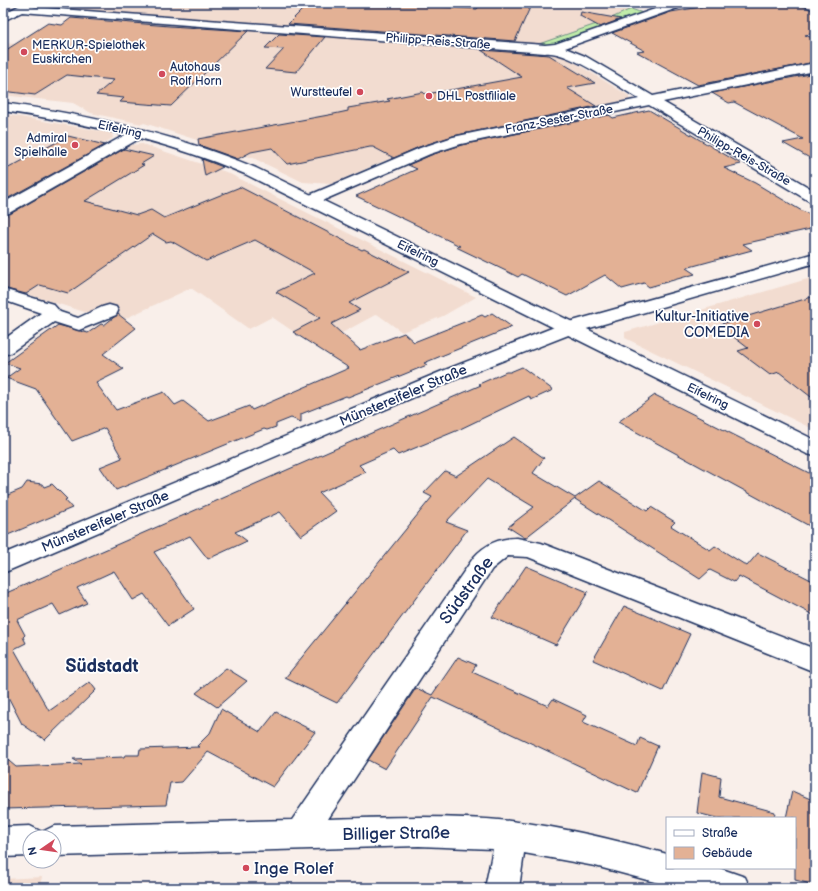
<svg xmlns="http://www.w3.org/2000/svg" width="818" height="891" font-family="'Balsamiq Sans',sans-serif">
<rect width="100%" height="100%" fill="#f9efea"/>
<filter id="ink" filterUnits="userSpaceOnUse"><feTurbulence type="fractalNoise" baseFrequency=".025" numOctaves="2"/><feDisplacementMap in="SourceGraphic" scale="8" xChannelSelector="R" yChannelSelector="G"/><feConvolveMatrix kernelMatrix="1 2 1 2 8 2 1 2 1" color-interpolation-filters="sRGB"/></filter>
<g filter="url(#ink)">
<!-- built -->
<path fill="#f2dcd0" d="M45,3H639L619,15L605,21L534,46L46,8L42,5Z
M138,21L559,55L564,56L629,96V100L438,138L331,184L303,182L253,158L144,123L142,124L91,113L73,103L3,95V43L105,51Z
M3,114L112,133L113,138L3,201Z
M142,144L226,172L476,297L443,316L402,332L377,314L316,347L272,317L249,329L191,288L124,319L106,305L88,313L3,287V219L130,145Z
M811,278L815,279V430L625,338V332Z
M42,877L39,888H3V879Z"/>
<!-- green -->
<path fill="#c0eca9" stroke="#6e8e84" d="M631,9L643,13L553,44L547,46L536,45L605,21Z"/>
<!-- building -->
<path fill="#e3b195" stroke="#1b2f5e" d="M309,3H390L477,9L480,3H532L515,41L288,24Z
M724,3H796L815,11V33L805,35L815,39V62L698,85L637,52L645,51L612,33L671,12Z
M581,12L621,19L600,27L580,16Z
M71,18L169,26L248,31L171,106L120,102L124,98L96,95L114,80L67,75L35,95L3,91V52L48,23L62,25Z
M279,34L325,37L296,72L265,69L284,49L265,48Z
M481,50L549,55L595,83L567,88L596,106L453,136L419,147L394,158L373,147H370L287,164L272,148L251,152L238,159L199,145L198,139L334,114L348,111V108L390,101L387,99L423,92L425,94L445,91L522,77Z
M815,73V161L783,143L803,139L734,102L729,103L712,93Z
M649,110L741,164L724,168L755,183L802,211L815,216V228L743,244L752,250L686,268L695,274L649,287L644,283L622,289L605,275L567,296L522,274L518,277L508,272L456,247L460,246L356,196L417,169L408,165L431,155L461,145L609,115L613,118Z
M68,136L105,145L3,201V171Z
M124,149L154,156L141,164L144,165L85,201L137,215L151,210L164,218L240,187L362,250L364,249L409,272L349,303L360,310L331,324L360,350L404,333L414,342L482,315L485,317L492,313L512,327L424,363L427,365L348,397L346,396L301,414V422L291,418L276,424V427L267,430L264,429L116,490L100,467L122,458L105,428L72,441L36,389L6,378L20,368L5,363L58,325L88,333L101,324L104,325L118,314L136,328L103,354L124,369L96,383L116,410L164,392L175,405L183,401L209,421L249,406L252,410L349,368L293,332L320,318L276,292L315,273L255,240L206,261L171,241L166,242L153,234L68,293L40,285L26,294L3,288V216L10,214Z
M202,159L215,164L223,167L205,176Z
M815,296V400L779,372L770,375L738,351L748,348L718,325Z
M522,367L553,390L531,400L529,396L456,431L398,455L393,450L359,465L366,472L319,493L336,511L301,536L280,512L235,532L247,541L208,559L190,536L154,552L194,609L168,626L144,594L133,600L114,571L77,588L87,603L60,615L53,604L17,620L25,635L23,637L26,643L14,649L49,711L90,682L96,690L45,740L22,724L3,687V593L4,594L481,385L479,384L506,372H510Z
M655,395L815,476V529L618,422Z
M514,437L544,458L533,473L575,498L599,481L647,511L651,507L675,522L671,526L710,550L715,546L747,566L758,553L815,582V616L739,576L734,582L710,570L700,579L575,499L525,538L508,527L534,507L487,479L446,522L467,530L337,703L285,678L432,497L424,493L445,471L456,476Z
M27,482L42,484L44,487L52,484L67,499L65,500L72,508L3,537V497L22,489Z
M526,566L588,592L556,645L492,617Z
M624,606L690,634L663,691L593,660Z
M458,657L476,665L472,672L548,706L553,699L587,715L583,722L637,746L640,738L658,746L637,793L433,697L385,769L368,760L416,688L432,695Z
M226,668L247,681L217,707L196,693Z
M221,709L260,732L276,712L315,732L273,787L208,752L182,782L170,783L166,805L3,809V756L16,767L81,764L73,759L124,757L125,755H139L140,749L199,747L197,746L210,733Z
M702,772L721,777L719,797L775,812L774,818H717L697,813Z
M792,791L815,801V869L811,884L795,880V818H786Z"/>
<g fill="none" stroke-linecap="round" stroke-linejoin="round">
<!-- minor casing -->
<g stroke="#1b2f5e" stroke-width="3">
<path id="minor" d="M24,3H37L33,7L545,45L555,44L672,3H687L686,5L565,48L585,56L653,96L815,63V71L663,102L815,191V203L809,201L649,105L461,144L430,154L317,203L311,205L305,203L303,200L305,197L420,148L453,137L639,99C619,87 566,49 545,53L22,12L3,21V14Z
M139,129L144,130L146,133L144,136L9,213L3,215V203L134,130Z
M815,253V263L576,332L454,380L3,573V554L440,372L562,324Z
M3,289L53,304L60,312L78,318L102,307L109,305L116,307L118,311L116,315L79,330L54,322L10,353L3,355V340L41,313L3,300Z
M517,538L541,543L815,649V672L528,557L508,556L492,569L328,819C388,817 449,815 510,821C563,827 615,840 667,854V868H719L745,877L750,888H677L595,866L524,853L519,888H485L493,849L419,846L54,856V837H30V856L3,857V827L30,826L42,832L54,826L292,820L474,557C486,544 499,538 517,538Z"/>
</g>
<!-- major casing -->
<g stroke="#1b2f5e" stroke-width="3">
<path id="major" d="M3,103C90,115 175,134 256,168L815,440V456L807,454L245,174C168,141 87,123 3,111Z"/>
</g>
<!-- minor -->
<use href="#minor" fill="#fff" fill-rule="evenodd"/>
<!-- major -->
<use href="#major" fill="#fff" fill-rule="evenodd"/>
</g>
</g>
<!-- markers -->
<g fill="#d1495b" stroke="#fff" stroke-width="1.5">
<circle cx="24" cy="52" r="4"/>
<circle cx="162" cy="74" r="4"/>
<circle cx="360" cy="92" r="4"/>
<circle cx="429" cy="96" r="4"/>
<circle cx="75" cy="145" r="4"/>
<circle cx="757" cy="324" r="4"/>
<circle cx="246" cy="868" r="4"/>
</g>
<g text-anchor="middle" stroke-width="3.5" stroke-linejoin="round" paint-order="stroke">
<!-- far-street labels -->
<g font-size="12" fill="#1b2f5e" stroke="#fff">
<text transform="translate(438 41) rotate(4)" y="4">Philipp-Reis-Straße</text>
<text transform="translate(559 119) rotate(-11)" y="4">Franz-Sester-Straße</text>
<text transform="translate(120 129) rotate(13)" y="4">Eifelring</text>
<text transform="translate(744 156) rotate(30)" y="4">Philipp-Reis-Straße</text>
<text transform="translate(418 253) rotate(26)" y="4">Eifelring</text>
<text transform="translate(708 396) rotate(26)" y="4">Eifelring</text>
</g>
<!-- far-poi labels -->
<g font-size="12" fill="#1b2f5e" stroke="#fff" text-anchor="start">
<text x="32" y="49">MERKUR-Spielothek<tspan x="32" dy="14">Euskirchen</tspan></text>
<text x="170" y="71">Autohaus<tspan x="170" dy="14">Rolf Horn</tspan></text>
<text x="352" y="96" text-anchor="end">Wurstteufel</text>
<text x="437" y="100">DHL Postfiliale</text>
<text x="67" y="142" text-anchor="end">Admiral<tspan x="67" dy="14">Spielhalle</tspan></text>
</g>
<!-- poi labels -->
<g font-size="14" fill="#1b2f5e" stroke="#fff" text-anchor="end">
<text x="749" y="321">Kultur-Initiative<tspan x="749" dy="16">COMEDIA</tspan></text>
</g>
<!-- street labels -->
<g font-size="14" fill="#1b2f5e" stroke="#fff">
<text transform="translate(403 395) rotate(-23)" y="5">Münstereifeler Straße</text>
<text transform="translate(105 521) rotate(-23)" y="5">Münstereifeler Straße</text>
</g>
<!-- near-street labels -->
<g font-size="17" fill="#1b2f5e" stroke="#fff">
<text transform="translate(466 590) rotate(-54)" y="6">Südstraße</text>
<text transform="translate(396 833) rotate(-1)" y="6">Billiger Straße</text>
</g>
<!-- near-poi labels -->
<g font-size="17" fill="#1b2f5e" stroke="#fff" text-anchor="start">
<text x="254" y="874">Inge Rolef</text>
</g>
<!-- near-neighbourhood labels -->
<g font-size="18" font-weight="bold" fill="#1b2f5e" stroke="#fff">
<text x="102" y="672">Südstadt</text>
</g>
</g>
<!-- margin -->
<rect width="818" height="891" fill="none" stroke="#fff" stroke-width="16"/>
<rect x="8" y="8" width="802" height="875" fill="none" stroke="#1b2f5e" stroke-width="1.5" filter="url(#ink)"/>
<!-- legend -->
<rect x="666" y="817" width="130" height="52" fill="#ffffff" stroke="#a4acbf"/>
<rect x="674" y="830" width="20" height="6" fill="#ffffff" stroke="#a4acbf"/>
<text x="702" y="837" font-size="12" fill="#1b2f5e">Straße</text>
<rect x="674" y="847" width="20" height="12" fill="#e3b195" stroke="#a4acbf"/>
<text x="702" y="857" font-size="12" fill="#1b2f5e">Gebäude</text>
<!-- north arrow -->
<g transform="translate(42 849) rotate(257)"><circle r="19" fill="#ffffff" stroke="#a4acbf"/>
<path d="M0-3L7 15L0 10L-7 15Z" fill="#d1495b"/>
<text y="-6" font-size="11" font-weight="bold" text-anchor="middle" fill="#1b2f5e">N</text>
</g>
</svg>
